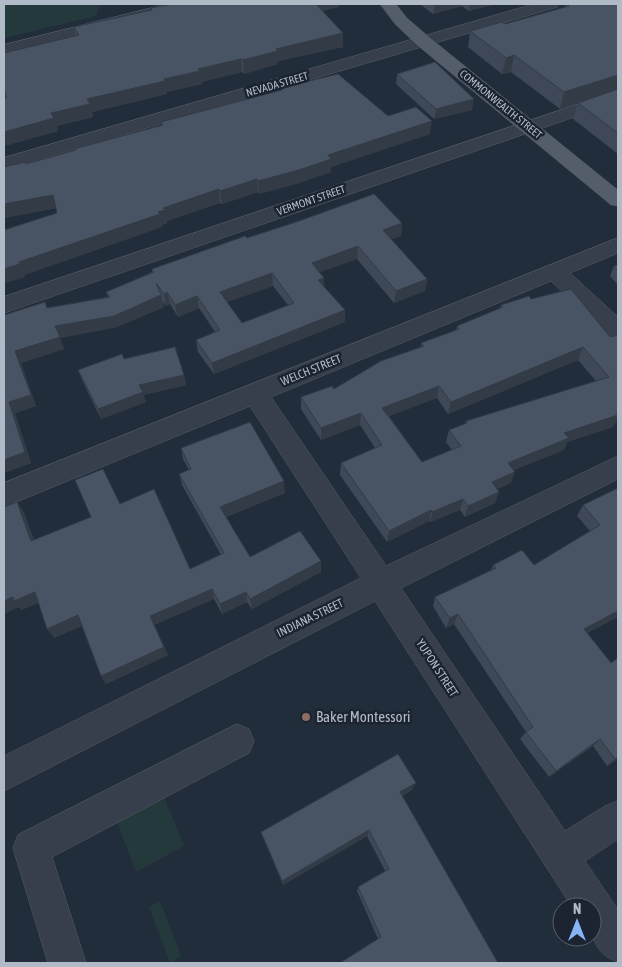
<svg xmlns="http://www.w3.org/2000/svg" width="622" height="967" font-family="'Asap Condensed',sans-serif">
<rect width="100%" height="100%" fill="#222d3b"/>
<!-- green -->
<path fill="#24393c" d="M4,4H100L96,16L4,38Z
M164,797L184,846L136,872L117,822Z
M160,901L181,956L170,963L149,907Z"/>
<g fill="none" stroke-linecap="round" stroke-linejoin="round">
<!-- minor casing -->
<g stroke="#545d69" stroke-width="1">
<path id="minor" d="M167,4H193L191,7L4,55V45Z
M534,4H559L557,7L4,170V158Z
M618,91V102L4,313V297Z
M618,238V253L570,273L618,317V338L610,336L551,281L271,397L386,566L618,456V479L401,588L565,831L605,806L618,801V839L585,861L618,910V962C590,952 592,933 592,907H572L375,601L4,791V756L361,578L250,406L4,507V483Z
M237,724L249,729L254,741L249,753L52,857L86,963H48L13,848L18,835Z"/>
</g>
<!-- major casing -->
<g stroke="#3f4854" stroke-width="1">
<path id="major" d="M380,4H396L407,18L429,37L618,190V206L611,205L417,45L395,24Z"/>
</g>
<!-- minor -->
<use href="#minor" fill="#363f4b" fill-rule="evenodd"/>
<!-- major -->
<use href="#major" fill="#545e6b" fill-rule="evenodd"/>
</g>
<!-- wall -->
<path fill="#3e4856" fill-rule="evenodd" d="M172,4H339V7L322,11L343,47L278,61V64L244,74L242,72L201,82L202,84L167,92V94L92,112L93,117L57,126L58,131L4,146V98H6L5,92L4,93V53L76,36L74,27L151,11V8Z
M420,4H495L469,11L462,6L433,14Z
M565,4H618V154L573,119L578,103L599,96L560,109L511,72L502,74L468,47L470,31L505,24L565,7Z
M397,74L472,110L434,119L396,84Z
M280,88L388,116L430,134L331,167V172L299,183L259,194L258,192L222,204L220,203L167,221V223L162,225V227L24,275L25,277L4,283V230L57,213L56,208L4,218V167L26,164L75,151L74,149L162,125L161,122L280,90Z
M402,223L401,236L391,239L427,279L425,291L394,303L357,259L319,272L324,286L345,322L214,374L198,352L196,340L215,332L199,308L178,317L170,304L166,306L163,301L164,307L117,327L60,338L64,349L21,363L36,406L15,413L31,463L4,473V315L47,308L108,297L106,292L152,272V269L247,238ZM273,286L288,305L242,323L227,302Z
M618,265V285L610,276L614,266Z
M531,299L610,337L616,422L613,427L567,442L564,450L513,470L511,483L497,489L499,492L495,503L465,517L460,510L430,522L429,521L387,542L340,475L341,463L375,448L360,425L321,440L301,409V397L334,389L421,347V343L456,330L457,326L500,308L501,305ZM578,360L596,381L466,421L465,424L449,430L446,442L452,450L422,462L389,416L437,398L448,414Z
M124,359L184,375L186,385L143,395L146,402L101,419L82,380L78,370Z
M181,448L285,493L226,517L250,557L321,572L252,609L247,602L222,614L214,599L154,625L168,655L106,684L101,676L82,626L54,638L38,603L21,610L19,607L17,502L24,513L34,540L91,517L120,504L190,569L221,555L182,485L179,474L189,470L183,459Z
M618,488V617L587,633L611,663L618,658V759L607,766L593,746L549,777L520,739L526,732L454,624L446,628L433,606L435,597L491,570L493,565H534L590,531L577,516L583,505Z
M412,790L402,796L498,963L378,939L357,891L358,887L385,871L367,836L283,885L261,832Z"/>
<!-- shaded-wall -->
<path fill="#323b46" d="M312,4H339V7L312,13Z
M435,4H462V6L433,14Z
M470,4H495L469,11Z
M343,33V47L278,61V64L244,74L243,60L276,49Z
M514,55L511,72L502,74L506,58Z
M241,59L242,72L201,82L202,84L167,92V94L92,112L93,117L57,126L58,131L4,146V132L87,99L164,79L198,69Z
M618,75V90L560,109L564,92Z
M474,99L472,110L434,119L436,109Z
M432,121L430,134L331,167V172L299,183L259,194L258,181L328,155Z
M257,179L258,192L222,204L220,191Z
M219,189L220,203L167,221V223L162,225V227L24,275L25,277L4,283V269L19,262L158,212L163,208Z
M53,195L57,208L4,218V204Z
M402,223L401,236L382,243L383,230Z
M358,246L357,259L312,275V263Z
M272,273L273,286L222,304L220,292Z
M324,278V290L318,280Z
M427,279L425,291L394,303L396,291Z
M167,292L170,304L166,306L164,294Z
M161,295L164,307L117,327L60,338L64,349L21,363L36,406L15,413L31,463L4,473V460L9,402L15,351L55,326Z
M197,296L199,308L178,317L175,305Z
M345,310V322L214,374L212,363Z
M583,347L578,360L448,414L451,402Z
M184,375L186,385L143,395L146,402L101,419L98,409L139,385Z
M439,386L437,398L381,419L382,408Z
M618,411V421L616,422L613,427L567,442L564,450L504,474L508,463L564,433Z
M361,413L360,425L321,440V428Z
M515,472L511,483L488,493L492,482Z
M284,481L285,493L222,518L220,507Z
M499,492L495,503L465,517L468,506Z
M463,499L460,510L430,522L432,512Z
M17,502L24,513L38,552L31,541Z
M431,510L429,521L387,542L389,531Z
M321,561V572L252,609L250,599Z
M212,589L214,599L154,625L150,616Z
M35,592L41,602L21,610L19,607L4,614V601L13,597Z
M246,592L247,602L222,614L220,604Z
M618,611V617L577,638L584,629Z
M458,614L454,624L446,628L450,618Z
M78,615L84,625L54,638L47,629Z
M164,647L168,655L106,684L101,676Z
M600,739L593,746L549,777L556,771Z
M618,757V759L607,766L615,759Z
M416,783L412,790L397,799L400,792Z
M369,830L367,836L283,885L282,881Z"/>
<!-- building -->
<path fill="#485464" stroke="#323b46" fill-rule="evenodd" d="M172,4H316L343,33L276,49L278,51L243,60L241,59L198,69L200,71L164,79L165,81L87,99L90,104L51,113L54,118L4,132V98H6L4,85V53L79,35L74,27L152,10L151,8Z
M566,4H618V75L564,92L514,55L506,58L470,31L502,22L505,24L569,6Z
M435,62L474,99L436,109L397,74Z
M338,74L388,116L416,107L432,121L328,155L331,159L299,170L258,181L257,179L220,191L219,189L163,208L165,210L158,212L160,214L19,262L20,264L4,269V230L57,213L53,195L4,204V167L25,162L26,164L76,150L74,149L163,125L161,122L282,90L280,88Z
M618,89V133L578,103Z
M374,194L402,223L383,230L427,279L396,291L358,246L312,263L324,278L318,280L345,310L212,363L196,340L220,330L197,296L175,305L167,292L164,294L156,283L161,295L114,316L55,326L60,337L15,351L31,395L9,402L25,452L4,460V315L45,302L47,308L110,297L106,292L154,272L152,269L245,236L247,238L299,221ZM272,273L294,303L242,323L220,292Z
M618,265V270L614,266Z
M571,289L610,337L618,335V411L617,412L618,415L564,433L569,438L508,463L515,472L492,482L499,492L468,506L463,499L432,512L431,510L389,531L341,463L382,445L361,413L321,428L301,397L332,386L334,389L381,361L424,346L421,343L459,329L457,326L503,307L501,305L529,296L531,299ZM583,347L609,377L466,421L467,423L449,430L461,446L422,462L382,408L439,386L451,402Z
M175,347L184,375L139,385L143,392L98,409L78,370L122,354L124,359Z
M250,422L284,481L220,507L250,557L300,531L321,561L250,599L246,592L220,604L212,589L150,616L164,647L101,676L78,615L47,629L35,592L14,601L13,597L4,601V507L17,502L31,541L91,517L75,480L103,469L120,504L154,489L190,569L224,553L179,474L191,469L181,448Z
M618,488V568H617L618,569V611L584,629L611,663L618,658V757L615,759L600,739L556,771L526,732L533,727L458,614L450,618L435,597L496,568L493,565L522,550L534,565L600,525L583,505Z
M398,754L416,783L400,792L498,963H340L381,937L358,887L389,869L369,830L282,881L261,832Z"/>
<!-- markers -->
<circle fill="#8d6e63" stroke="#1b2430" stroke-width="2" cx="306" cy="717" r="5"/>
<g text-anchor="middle" stroke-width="5" stroke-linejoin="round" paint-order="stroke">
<!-- far-street labels -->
<g font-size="11" fill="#b1bac7" stroke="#1b2430">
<text transform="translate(277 84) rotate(-16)" y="4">NEVADA STREET</text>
<text transform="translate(501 104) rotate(39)" y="4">COMMONWEALTH STREET</text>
<text transform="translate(311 200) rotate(-19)" y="4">VERMONT STREET</text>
</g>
<!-- street labels -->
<g font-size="12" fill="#b1bac7" stroke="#1b2430">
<text transform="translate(311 370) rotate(-22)" y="4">WELCH STREET</text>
<text transform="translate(310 618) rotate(-26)" y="4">INDIANA STREET</text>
<text transform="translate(437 668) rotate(57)" y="4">YUPON STREET</text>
</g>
<!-- near-poi labels -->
<g font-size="15" fill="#b1bac7" stroke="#1b2430" text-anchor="start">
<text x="316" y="722">Baker Montessori</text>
</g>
</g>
<!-- border -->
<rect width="622" height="967" fill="none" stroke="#b1bac7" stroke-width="10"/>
<!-- north arrow -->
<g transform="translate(577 922)"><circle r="24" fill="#1b2430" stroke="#57606c"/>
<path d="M0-4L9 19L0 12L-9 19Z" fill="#86b4f6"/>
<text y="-8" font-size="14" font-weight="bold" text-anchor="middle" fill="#b1bac7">N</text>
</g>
</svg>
